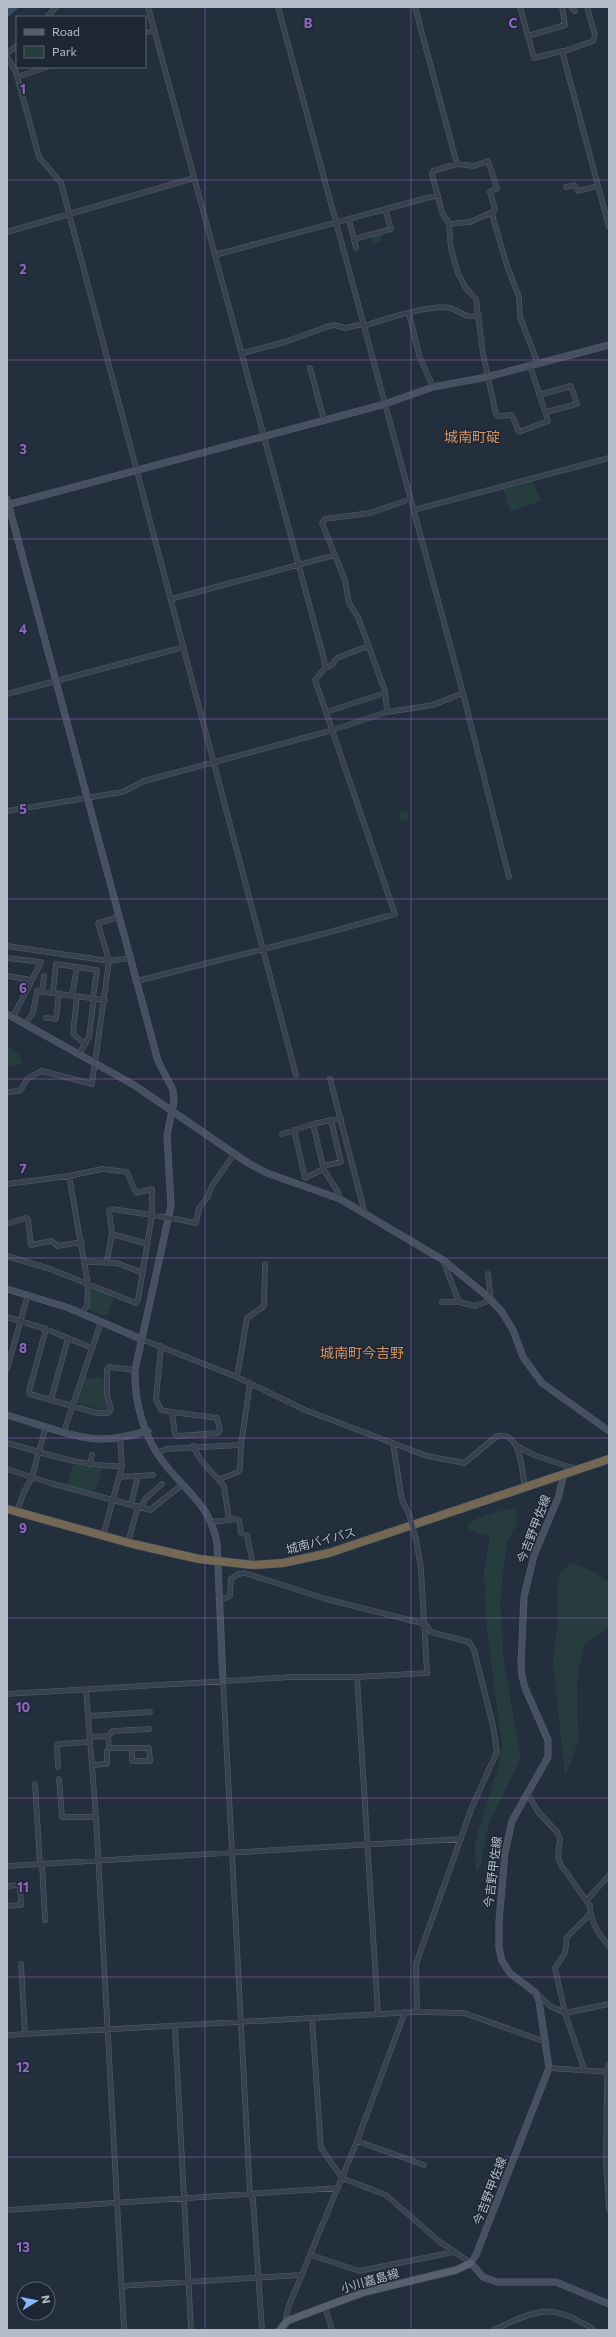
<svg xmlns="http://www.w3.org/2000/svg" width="616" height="2337" font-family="Commissioner,'Noto Sans JP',sans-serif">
<rect width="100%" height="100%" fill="#242f3e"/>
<!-- green -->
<path fill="#263c3f" d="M381,233L382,241L372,244L370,236Z
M533,481L541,501L510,512L503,489Z
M399 816a5 5 0 1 1 10 0a5 5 0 1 1-10 0Z
M7,1047L19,1055L23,1064L12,1066L7,1061Z
M92,1288L114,1298L107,1316L88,1310Z
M83,1378H103L107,1408L105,1410L76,1403Z
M73,1464L102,1469L95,1491L67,1485Z
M516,1508L517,1523L507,1542L500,1602L504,1664L521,1757L488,1826L481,1864L476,1874L475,1841L499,1764L502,1744L487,1632L485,1599L484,1572L490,1536L475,1532L465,1527C476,1516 501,1510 516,1508Z
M572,1563L591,1570L609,1582V1626L584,1645L577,1680L578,1742L565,1777L553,1660L558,1621L557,1597L560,1572Z"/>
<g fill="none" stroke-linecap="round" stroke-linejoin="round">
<!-- river -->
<path stroke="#394c67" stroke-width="7" d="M7,13L14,7"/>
<!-- street casing -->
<g stroke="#565f6c" stroke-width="5.5">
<path id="street" d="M278,7L463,693L509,877
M415,7L457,164
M520,7L534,58L562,51L609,227
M571,7L575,11
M47,17L56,7
M145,33L154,30
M528,36L565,25L562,7
M562,52L593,41L595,35L587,7
M7,53L17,46
M7,57L16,72L39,157L61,183L296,1075
M17,77L47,67
M566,187L574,185L578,191L598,186
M492,214L507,266L519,297L520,317L538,364
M349,219L356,248
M449,224L470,222L493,212L495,209L490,192L497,188L488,161L474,166L457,164L433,171L432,174L442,212L449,224L451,249L458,273L465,287L476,299L483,354L496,414L499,416L512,415L519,432L548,421L530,366
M7,232L194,178
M354,239L391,229L385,209
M215,255L438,195
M409,313L419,355L433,387
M364,326C382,320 432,304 450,308C462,311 465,320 479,315
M242,356L243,353L285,342L329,326L334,325L346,328L363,324
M310,368L324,420
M539,395L571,386L577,404L546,412
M414,510L609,458
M171,599L335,555
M325,668L332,665L337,658L368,646
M7,694L184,647
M326,712L385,693
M387,712L385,691L358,617L349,603L345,580L322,523L325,519L370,513L411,499
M7,811L123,792L144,781L333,730L387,712L433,705L463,693
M7,946L109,961L130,958
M7,958L41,962L13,1017
M7,976L32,980
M137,981L319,935L395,914L315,680L325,668L324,659L148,7
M42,992L44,976
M53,992L56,964L97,970L93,998
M72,995L77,967
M77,996L73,1034L85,1044
M46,1018L56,1019L59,993
M25,1024L33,1013L37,991L105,1000
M79,1054L89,1037L94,998
M330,1079L365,1214
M7,1092L20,1091L28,1078L42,1071L92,1084L109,961L98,923L119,917
M294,1130L305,1178L323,1169
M282,1134L313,1124
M323,1166L341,1162L331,1120
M7,1184L69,1176
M340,1199L338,1192L324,1170L313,1124L341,1118
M176,1219L196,1223L199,1208L207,1198L213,1184L235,1153
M7,1224L25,1218L28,1219L31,1245L51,1241L58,1246L82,1242
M112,1234L148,1244
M7,1256L50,1269L136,1303L138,1300L152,1215L112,1209L109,1210L112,1234L107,1261
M443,1260L459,1302
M86,1262L117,1263L143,1273
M442,1302H459L475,1306L491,1300L488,1274
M81,1313L87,1306L88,1284L69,1176L102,1169L127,1172L136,1193L152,1189V1215L154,1216
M7,1317L46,1329L92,1348
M46,1329L29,1391L30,1394L97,1413H108L111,1409L107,1395V1369L109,1367L135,1370
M141,1339L237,1377L305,1410L427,1456L464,1463L497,1436C522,1431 521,1470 525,1487
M161,1346L156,1399L161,1410L172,1412L175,1434L177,1436L218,1433L220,1430L217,1418L172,1412
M7,1369L28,1294
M237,1377L247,1318L264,1306L265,1264
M51,1400L68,1338
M64,1431L101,1322
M7,1443C45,1453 82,1467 122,1466
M393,1443L402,1500L409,1514
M241,1445L250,1383
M193,1446L200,1459L224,1486L229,1520
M517,1446L534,1455L569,1467L577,1468
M157,1453L166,1449L241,1445L240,1469L238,1472L220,1479
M90,1465L92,1455
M7,1469L50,1483L150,1510L183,1484
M119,1477L153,1475
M131,1504L138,1476
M142,1507L145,1499L162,1484
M17,1512L23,1494L32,1477L46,1426
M212,1522L236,1519L239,1520L241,1533L247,1535L253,1565
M103,1536L122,1466L120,1438
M128,1543L138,1506
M219,1601L230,1596L231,1579L238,1574L245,1573L326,1599L425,1624L431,1632L469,1642L474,1650L493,1726L497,1752L472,1807L416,1964L417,2012
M357,1677L378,2014
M223,1681L250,2195L253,2199L262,2330
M86,1690L96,1817L124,2330
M7,1694L292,1677H357L427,1673L421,1569L416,1539
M88,1716L150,1712
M108,1736L109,1748H149L150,1761H132V1748
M90,1737L108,1736L113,1731L149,1729
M92,1765L107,1764V1751
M58,1767L57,1745L59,1744L90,1742
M59,1779L62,1817H96
M35,1784L40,1864
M527,1793L539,1813L557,1832L560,1839L558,1858L561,1865L590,1906C590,1921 599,1935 609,1946
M42,1864L45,1920
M7,1866L461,1839
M7,1886L20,1885L21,1905L7,1906
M587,1900L609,1875
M21,1964L25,2034
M537,1994L550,2006L565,2013L555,1968L565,1953L567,1937L590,1914
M312,2018L321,2148L342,2178L386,2195L440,2242L471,2263
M175,2027L191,2330
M7,2035L417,2012L464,2013L546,2042
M609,2064L607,2072L606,2162L609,2209
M549,2068L609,2072
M584,2069L565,2013L609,2004
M357,2141L424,2165
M7,2210L338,2188
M311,2255L359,2271L454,2252
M392,2265L397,2284
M121,2286L301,2275
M325,2307L332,2330
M285,2322L288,2308L357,2141L405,2012
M493,2330C526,2316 545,2301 580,2322C585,2324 590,2326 593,2330"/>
</g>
<!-- secondary casing -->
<g stroke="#565f6c" stroke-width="7">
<path id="secondary" d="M7,499L158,1061L173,1090L174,1102L167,1135L171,1206L135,1370C134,1401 144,1438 164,1463C186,1492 210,1504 217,1543L223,1681
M7,505L385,404L433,387L487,377L609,345
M7,1014L134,1085L248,1163L267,1173L340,1199L443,1260L486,1295L502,1312L513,1330L523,1357L542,1383L609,1431
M7,1289L69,1308L141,1339
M7,1415C32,1422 78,1440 102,1439C118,1439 133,1435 148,1431
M564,1474L558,1498L534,1555L524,1597L521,1664L522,1676L525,1688L548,1740V1757L512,1821L505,1853L499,1921V1948L502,1961L510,1973L536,1993L539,2001L549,2068L476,2255L471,2263L483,2277L497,2282H556L609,2304"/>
</g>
<!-- primary casing -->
<g stroke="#414a57" stroke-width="8">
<path id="primary" d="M280,2330L287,2321L332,2304L365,2292L456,2270L471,2263"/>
</g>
<!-- highway casing -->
<g stroke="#434c59" stroke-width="9">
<path id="highway" d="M7,1509L133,1544L199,1559L253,1565L283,1563L329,1553L609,1459"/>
</g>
<!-- street -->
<use href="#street" stroke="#38414e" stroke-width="4.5"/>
<!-- secondary -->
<use href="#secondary" stroke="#465061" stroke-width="6"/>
<!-- primary -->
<use href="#primary" stroke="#56606e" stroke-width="7"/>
<!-- highway -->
<use href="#highway" stroke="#746855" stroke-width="8"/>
<!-- street-bridge casing -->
<g stroke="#565f6c" stroke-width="5.5" stroke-linecap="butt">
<path id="street-bridge" d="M158,1216L176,1219
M409,1514L416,1539"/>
</g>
<!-- street-bridge -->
<use href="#street-bridge" stroke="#38414e" stroke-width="4.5"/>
</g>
<!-- grid -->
<path fill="none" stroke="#9266c3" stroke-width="1" stroke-opacity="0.55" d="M205,7V2330M411,7V2330M7,180H609M7,360H609M7,539H609M7,719H609M7,899H609M7,1079H609M7,1258H609M7,1438H609M7,1618H609M7,1798H609M7,1977H609M7,2157H609"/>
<g text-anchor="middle" stroke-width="3" stroke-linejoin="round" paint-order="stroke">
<!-- street labels -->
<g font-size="12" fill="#b4bcc9" stroke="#1d2633">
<text transform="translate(534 1529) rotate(-69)" y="4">今吉野甲佐線</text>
<text transform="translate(321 1541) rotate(-15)" y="4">城南バイパス</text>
<text transform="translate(493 1872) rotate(-83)" y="4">今吉野甲佐線</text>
<text transform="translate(490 2191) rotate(-69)" y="4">今吉野甲佐線</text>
<text transform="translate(370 2281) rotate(-16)" y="4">小川嘉島線</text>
</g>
<!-- quarter labels -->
<g font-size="14" fill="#d59563" stroke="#1d2633">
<text x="472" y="442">城南町碇</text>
<text x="362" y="1358">城南町今吉野</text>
</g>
</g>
<g font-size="13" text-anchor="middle" font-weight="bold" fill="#9266c3" stroke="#1d2633" stroke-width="3" stroke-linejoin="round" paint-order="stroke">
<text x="308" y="28">B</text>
<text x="513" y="28">C</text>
<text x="23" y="94">1</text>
<text x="23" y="274">2</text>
<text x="23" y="454">3</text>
<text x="23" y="634">4</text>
<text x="23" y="814">5</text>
<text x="23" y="993">6</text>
<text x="23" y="1173">7</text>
<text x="23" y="1353">8</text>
<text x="23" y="1533">9</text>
<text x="23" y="1712">10</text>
<text x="23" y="1892">11</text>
<text x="23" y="2072">12</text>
<text x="23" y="2252">13</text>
</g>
<!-- border -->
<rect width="616" height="2337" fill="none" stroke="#b4bcc9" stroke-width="16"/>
<!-- legend -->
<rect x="16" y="16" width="130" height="52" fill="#1d2633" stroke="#59626f"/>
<rect x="24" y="29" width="20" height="6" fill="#56606e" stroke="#59626f"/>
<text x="52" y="36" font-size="12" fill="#b4bcc9">Road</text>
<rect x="24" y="46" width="20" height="12" fill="#263c3f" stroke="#59626f"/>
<text x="52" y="56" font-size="12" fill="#b4bcc9">Park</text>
<!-- north arrow -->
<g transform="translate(36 2301) rotate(80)"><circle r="19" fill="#1d2633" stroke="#59626f"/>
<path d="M0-3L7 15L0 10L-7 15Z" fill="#8ab4f8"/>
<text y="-6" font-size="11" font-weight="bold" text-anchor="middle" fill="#b4bcc9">N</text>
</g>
</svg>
